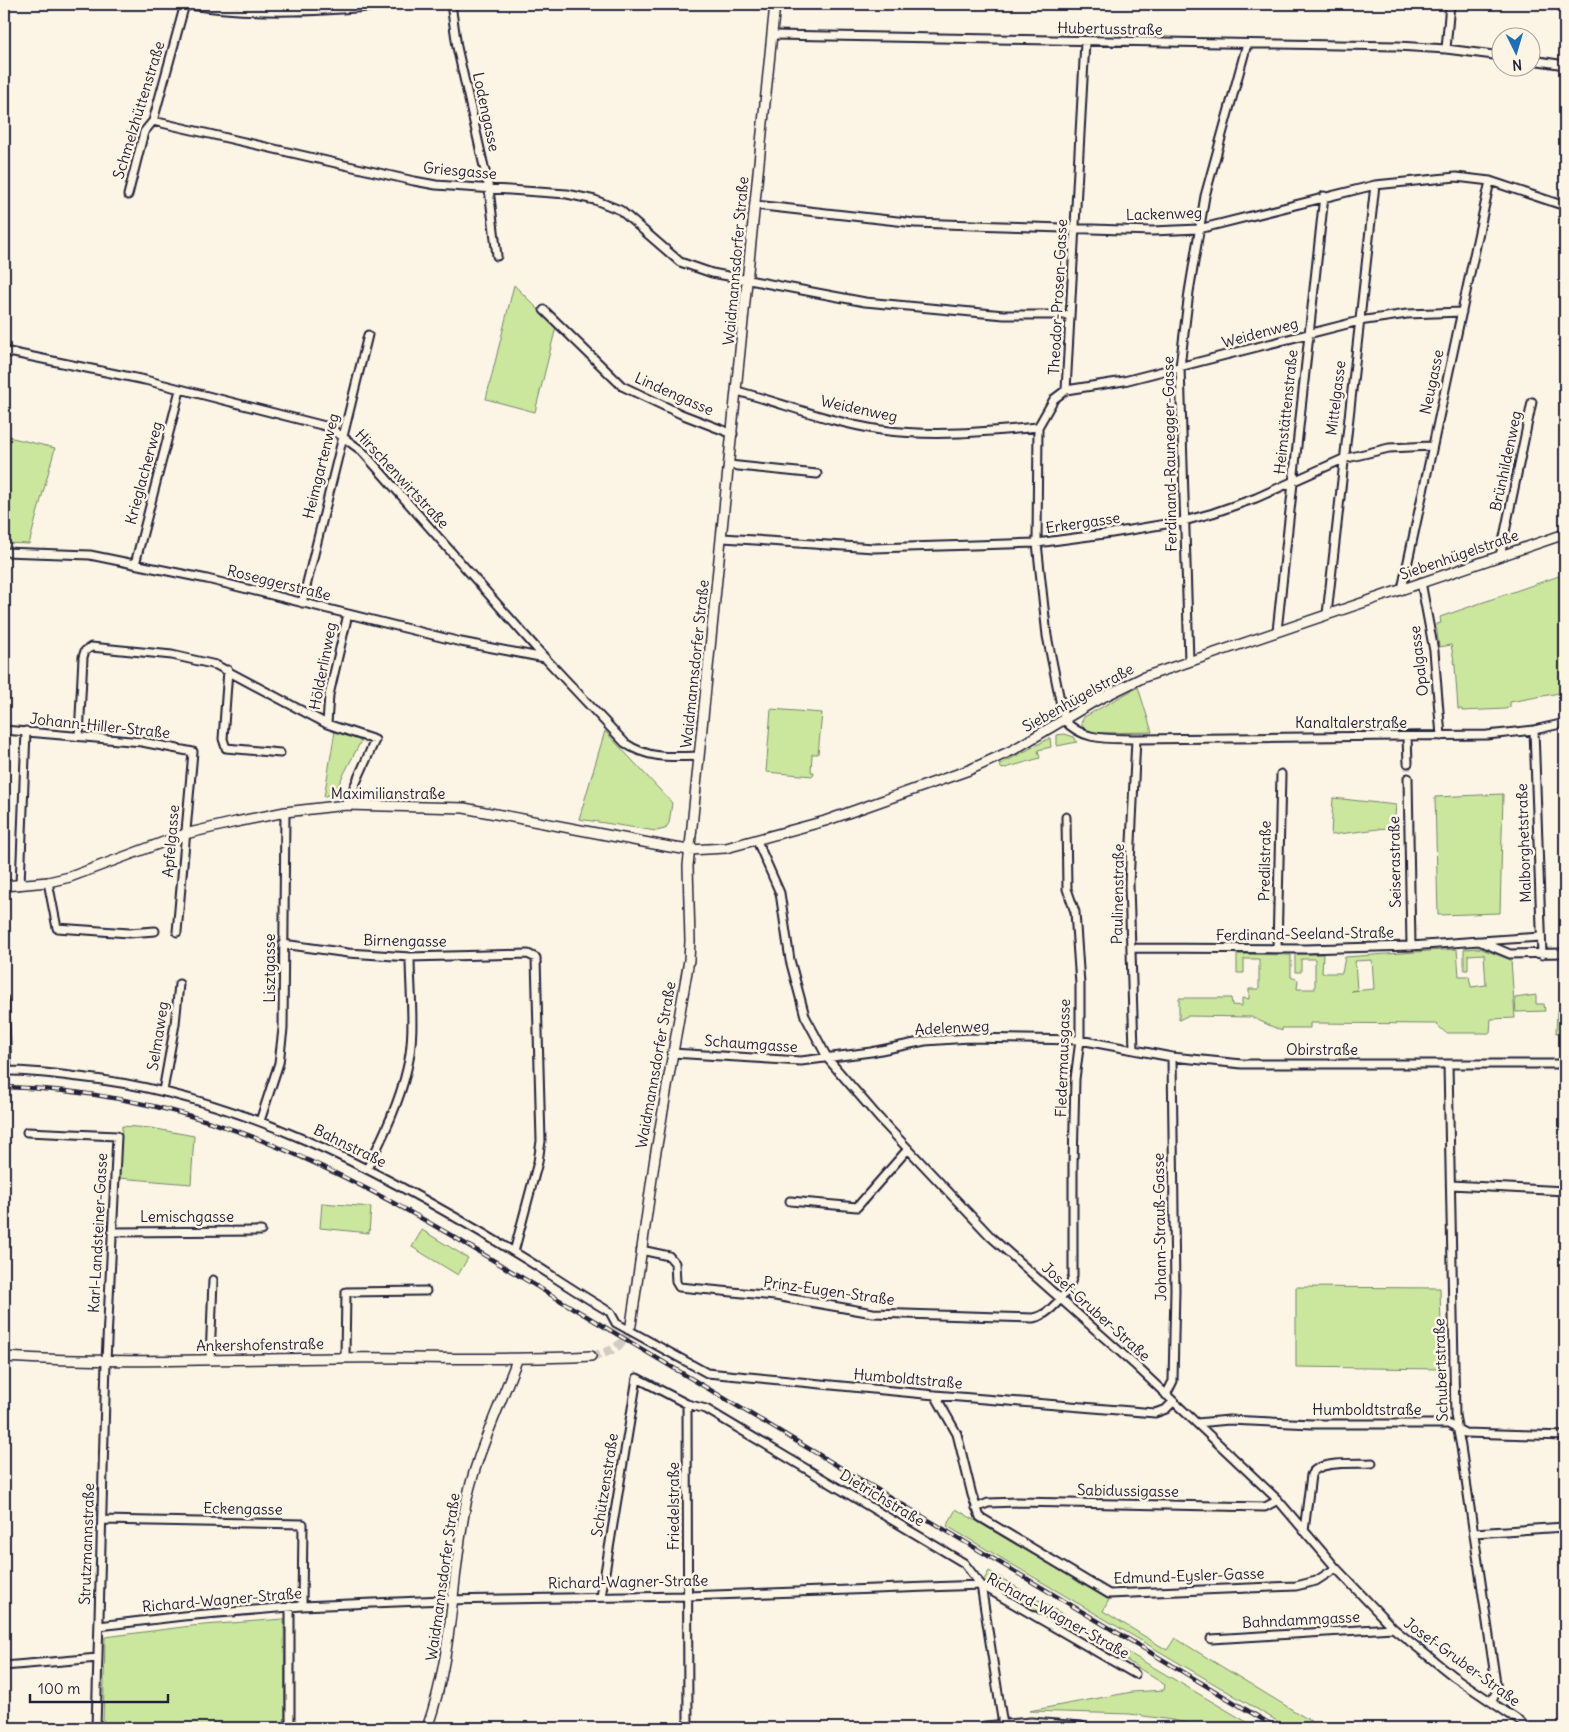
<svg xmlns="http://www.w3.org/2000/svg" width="1569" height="1732" font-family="Delius,sans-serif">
<rect width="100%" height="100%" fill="#fcf5e5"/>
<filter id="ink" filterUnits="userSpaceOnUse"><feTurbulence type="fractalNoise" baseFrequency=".02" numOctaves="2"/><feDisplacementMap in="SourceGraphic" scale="10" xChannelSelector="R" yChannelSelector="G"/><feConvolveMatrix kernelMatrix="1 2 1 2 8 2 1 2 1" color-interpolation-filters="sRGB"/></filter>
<g filter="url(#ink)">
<!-- green -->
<path fill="#cbe79d" stroke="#76846c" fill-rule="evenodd" d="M514,285L556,327L535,412L486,399Z
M4,436L55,448L29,544L4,543Z
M1565,574V692L1510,702V707L1505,709L1462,711V709H1458L1455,666L1451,645L1439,647L1436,624L1441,623L1440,617Z
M1138,687L1152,732L1094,733L1085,730L1081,723L1084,717Z
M771,709L822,713L818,754H812L811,772H814L813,776L766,772Z
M335,731L361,741L335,791L324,797Z
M605,731L672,803L669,823L665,829L656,831L579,819Z
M1065,734L1074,737L1077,742L1057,746V735Z
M1050,738L1051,747L1038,750L1040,758L1002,769L999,765Z
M1503,794L1500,913L1438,915L1435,797Z
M1333,798L1396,805L1394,827L1331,835Z
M1562,835H1565V947H1564Z
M1479,948L1511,960L1515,1018L1491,1019L1490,1033H1446L1436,1024L1310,1023V1028H1282V1031L1251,1017L1187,1016L1179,1020V998H1231L1232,1005L1242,1006V998L1249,999V989H1259V959H1244V973H1237V954L1291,955V977L1298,980L1297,989H1315V959H1301V972H1295V954H1323L1322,973H1342L1345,957L1457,949L1459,976H1469L1471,987L1486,985L1484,954L1468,955V970H1464V949ZM1372,960L1374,989L1351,991L1357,990L1355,961Z
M1536,995V1004H1544L1545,1011L1516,1012L1515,998Z
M1557,1011H1565V1033H1556Z
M122,1126L151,1128L194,1136L191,1184L119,1178Z
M322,1203L371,1207L369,1233L320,1228Z
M422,1230L468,1258L458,1275L412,1247Z
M1296,1287L1440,1288L1442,1369L1296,1367Z
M956,1509L1109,1600L1103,1611L1167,1650L1175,1638L1322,1728H1289L947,1526Z
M989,1571L1257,1728H1208L1172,1720L1130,1714L1029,1711L1132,1692L1164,1690L1165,1685L1064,1620H1040L981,1585Z
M284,1619L285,1728H103L105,1637L191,1626Z"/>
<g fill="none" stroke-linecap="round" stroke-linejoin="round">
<!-- minor-tunnel -->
<path stroke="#d0cbc3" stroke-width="7" stroke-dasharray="7 3.5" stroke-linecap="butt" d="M1408,763V778"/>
<!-- tertiary-tunnel -->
<path stroke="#d0cbc3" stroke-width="9" stroke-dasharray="9 4.5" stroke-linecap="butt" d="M591,1356C611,1353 626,1345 631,1325"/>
<!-- minor casing -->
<g stroke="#22223b" stroke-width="11">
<path id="minor" d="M183,4C257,16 329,11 402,4
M451,4L457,47L489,189L497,256
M773,35L1398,46L1446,49L1502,56
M1085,42L1066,390L1054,399L1038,427L1037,543L1047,636L1064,720C1084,742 1109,738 1136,739L1487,735L1534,730L1565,723
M1446,49L1450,4
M1532,60L1565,65
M153,121L414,181L436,185L567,194L595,200L620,210L680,262L712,273L865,302L1004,315H1070
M128,195L144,132L153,121L185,4
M755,205L915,223L1152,231L1199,229L1375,185L1456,177L1490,181L1565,206
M544,310L622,386L681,414L733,434
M4,351L145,380L329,427L362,451L545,658L625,743C648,759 671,757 699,756
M1066,390L1124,381L1359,321L1407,314L1462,312
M737,391C785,404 832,423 881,430C933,437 987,432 1038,427
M729,465L817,474
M723,538L874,548L1037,543L1112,533L1184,521L1213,513L1256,498L1343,459L1389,448L1432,446
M4,552L90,555L207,579L461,642L545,658
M1500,556L1532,402
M135,564L180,390
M1421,582L1434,651L1441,736
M1402,589L1490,181
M302,603L368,335
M1327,614L1375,185
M1277,631L1324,196
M1189,661L1180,367L1189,292L1205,196L1247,44
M228,670L223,739L226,748L280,753
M327,724L329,695L348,614
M4,730L142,742L193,752L177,932
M1534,730L1542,955
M79,736L83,657L85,651L91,647L172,655L216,665L327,724L375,740L346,805
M1407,737L1408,763
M1408,778L1411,946
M757,841L780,893L790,960L805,1016L828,1059L879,1118L991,1237L1136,1366L1278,1500L1336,1568L1393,1628L1453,1676L1521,1722L1525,1728
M48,882L57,928L129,933L155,931
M20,885L26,731
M1481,941L1541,937
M283,944L348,953L410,957L528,954L536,958L541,1141L538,1162L514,1252
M1131,948L1305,949L1411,946L1479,941L1510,954L1565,953
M1277,949L1281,774
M4,999L7,1071
M1134,1050L1129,884L1136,739
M672,1053L801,1061L871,1052L925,1041L969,1038L1080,1040L1172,1057L1242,1064H1565
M1448,1065L1455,1415L1461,1447L1497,1690L1492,1701
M4,1071C29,1070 54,1074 79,1077C238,1094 379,1170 514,1252C546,1271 577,1293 610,1312L616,1323L707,1373L935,1395L1155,1413L1166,1409L1173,1402
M163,1091L175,1024L179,984
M260,1121L279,1063L283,1029L285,812
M27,1132L117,1136L106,1361L96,1728
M367,1169C383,1136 399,1104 407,1069C416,1034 410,993 410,957
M1451,1185L1565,1191
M790,1201L857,1207L908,1149
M112,1232L261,1231
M4,1235H5
M641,1250L669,1256L675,1263L676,1282L679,1287L775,1296L873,1313L1033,1318C1049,1316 1069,1292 1073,1276V1165L1075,1079L1080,1040V984L1075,912L1067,889L1066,817
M345,1358L346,1292L426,1291
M210,1360L213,1280
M935,1395L957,1434L972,1495L980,1517L1109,1594L1296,1586L1316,1581L1336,1568
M1166,1395L1173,1381L1175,1290L1172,1057
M687,1404L688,1728
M1197,1423L1229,1420L1312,1424H1448L1465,1433L1565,1436
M976,1508L988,1503L1018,1502L1265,1507L1278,1500
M102,1520L303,1524L302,1606
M1304,1531L1311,1475C1317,1460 1357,1464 1372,1463
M1474,1533L1565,1527
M601,1597L637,1378L687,1404L706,1409L964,1563L981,1585L1003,1725
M290,1606V1728
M99,1626L183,1616L302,1606L444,1600L687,1596L981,1585L1135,1674
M1211,1639L1393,1628
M4,1666L98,1658"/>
</g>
<!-- tertiary casing -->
<g stroke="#22223b" stroke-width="12">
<path id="tertiary" d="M4,886L48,882L70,877L185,834L236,822L285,812L346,805L464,808L670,847L689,850L726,848L825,821L969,770L1013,750L1095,701L1144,677L1565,534
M631,1325L655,1157L689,960L690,941L688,866L775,4
M4,1357C115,1364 226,1359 337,1358C422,1357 507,1361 591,1356
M427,1728C452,1659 451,1587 464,1514C473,1460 498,1411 517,1360"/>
</g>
<!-- primary casing -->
<g stroke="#22223b" stroke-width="15">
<path id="primary" d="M985,1728L1031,1724L1081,1728"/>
</g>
<!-- minor -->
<use href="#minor" stroke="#fcf5e5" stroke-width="7"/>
<!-- tertiary -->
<use href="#tertiary" stroke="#fcf5e5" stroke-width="9"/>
<!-- primary -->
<use href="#primary" stroke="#fcf5e5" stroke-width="11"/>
<!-- rail casing -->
<g stroke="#22223b" stroke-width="4.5">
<path id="rail" d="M4,1087C175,1091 309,1152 454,1237L1277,1728"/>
</g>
<!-- rail -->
<use href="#rail" stroke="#fcf5e5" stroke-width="2.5" stroke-dasharray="8" stroke-linecap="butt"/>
</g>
</g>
<g text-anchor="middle" stroke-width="5" stroke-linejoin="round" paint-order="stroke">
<!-- street labels -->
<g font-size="15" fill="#22223b" stroke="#fcf5e5">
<text transform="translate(1110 29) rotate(1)" y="5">Hubertusstraße</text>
<text transform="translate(139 110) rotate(-73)" y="5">Schmelzhüttenstraße</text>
<text transform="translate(486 112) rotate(78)" y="5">Lodengasse</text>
<text transform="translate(460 171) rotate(5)" y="5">Griesgasse</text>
<text transform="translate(1164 214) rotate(-2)" y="5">Lackenweg</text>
<text transform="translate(736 261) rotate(-85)" y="5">Waidmannsdorfer Straße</text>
<text transform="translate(1058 297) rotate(-87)" y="5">Theodor-Prosen-Gasse</text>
<text transform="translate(1260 333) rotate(-15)" y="5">Weidenweg</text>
<text transform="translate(1432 382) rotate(-78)" y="5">Neugasse</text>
<text transform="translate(674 394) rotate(24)" y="5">Lindengasse</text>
<text transform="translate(1336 398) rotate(-83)" y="5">Mittelgasse</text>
<text transform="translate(859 409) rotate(12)" y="5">Weidenweg</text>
<text transform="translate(1286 412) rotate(-84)" y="5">Heimstättenstraße</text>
<text transform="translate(1170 454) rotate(-91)" y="5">Ferdinand-Raunegger-Gasse</text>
<text transform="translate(1506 461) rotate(-78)" y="5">Brünhildenweg</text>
<text transform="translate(321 466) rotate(-76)" y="5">Heimgartenweg</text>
<text transform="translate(144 473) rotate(-75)" y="5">Krieglacherweg</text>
<text transform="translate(402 479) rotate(47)" y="5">Hirschenwirtstraße</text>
<text transform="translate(1083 523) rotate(-8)" y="5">Erkergasse</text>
<text transform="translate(1459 555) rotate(-19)" y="5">Siebenhügelstraße</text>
<text transform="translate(279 583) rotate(14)" y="5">Roseggerstraße</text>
<text transform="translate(1419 661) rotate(-97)" y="5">Opalgasse</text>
<text transform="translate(695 664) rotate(-84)" y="5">Waidmannsdorfer Straße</text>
<text transform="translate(323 666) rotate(-79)" y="5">Hölderlinweg</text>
<text transform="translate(1078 698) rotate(-29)" y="5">Siebenhügelstraße</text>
<text x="1351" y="728">Kanaltalerstraße</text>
<text transform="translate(100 726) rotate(6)" y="5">Johann-Hiller-Straße</text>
<text x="388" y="799">Maximilianstraße</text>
<text transform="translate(171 841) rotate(-85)" y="5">Apfelgasse</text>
<text transform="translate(1524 843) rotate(-92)" y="5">Malborghetstraße</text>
<text transform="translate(1265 861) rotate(-89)" y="5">Predilstraße</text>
<text transform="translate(1395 862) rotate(-91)" y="5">Seiserastraße</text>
<text transform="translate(1118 894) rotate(-89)" y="5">Paulinenstraße</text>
<text transform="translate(1305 934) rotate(-1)" y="5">Ferdinand-Seeland-Straße</text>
<text transform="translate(405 941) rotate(1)" y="5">Birnengasse</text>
<text transform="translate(270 968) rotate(-90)" y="5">Lisztgasse</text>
<text transform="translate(952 1028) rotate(-3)" y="5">Adelenweg</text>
<text transform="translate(158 1036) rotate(-81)" y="5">Selmaweg</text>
<text transform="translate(751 1044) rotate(4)" y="5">Schaumgasse</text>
<text x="1322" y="1055">Obirstraße</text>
<text transform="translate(1063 1058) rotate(-88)" y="5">Fledermausgasse</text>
<text transform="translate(656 1065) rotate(-80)" y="5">Waidmannsdorfer Straße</text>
<text transform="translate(350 1146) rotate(26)" y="5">Bahnstraße</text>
<text x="187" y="1222">Lemischgasse</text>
<text transform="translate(1160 1227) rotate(-91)" y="5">Johann-Strauß-Gasse</text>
<text transform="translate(98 1233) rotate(-87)" y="5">Karl-Landsteiner-Gasse</text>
<text transform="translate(829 1291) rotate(8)" y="5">Prinz-Eugen-Straße</text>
<text transform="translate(1096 1312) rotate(42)" y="5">Josef-Gruber-Straße</text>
<text transform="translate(260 1345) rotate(-1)" y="5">Ankershofenstraße</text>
<text transform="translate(1441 1370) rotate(-92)" y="5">Schubertstraße</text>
<text transform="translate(908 1379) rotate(5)" y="5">Humboldtstraße</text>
<text x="1367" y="1415">Humboldtstraße</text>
<text transform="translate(605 1485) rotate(-81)" y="5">Schützenstraße</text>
<text transform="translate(1128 1491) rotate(1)" y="5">Sabidussigasse</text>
<text transform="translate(882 1498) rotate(31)" y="5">Dietrichstraße</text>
<text transform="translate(674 1506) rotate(-90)" y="5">Friedelstraße</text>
<text transform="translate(243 1509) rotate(1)" y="5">Eckengasse</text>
<text transform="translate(87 1544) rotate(-88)" y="5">Strutzmannstraße</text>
<text transform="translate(1189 1576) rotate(-2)" y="5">Edmund-Eysler-Gasse</text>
<text transform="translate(443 1577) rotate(-82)" y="5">Waidmannsdorfer Straße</text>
<text transform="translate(628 1582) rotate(-1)" y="5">Richard-Wagner-Straße</text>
<text transform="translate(222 1600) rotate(-5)" y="5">Richard-Wagner-Straße</text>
<text transform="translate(1058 1616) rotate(29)" y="5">Richard-Wagner-Straße</text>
<text transform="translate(1301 1620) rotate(-3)" y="5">Bahndammgasse</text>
<text transform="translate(1462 1662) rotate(36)" y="5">Josef-Gruber-Straße</text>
</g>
</g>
<!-- margin -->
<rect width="1569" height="1732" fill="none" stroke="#fcf5e5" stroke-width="20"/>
<rect x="10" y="10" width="1549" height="1712" fill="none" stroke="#22223b" stroke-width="2" filter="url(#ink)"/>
<!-- north arrow -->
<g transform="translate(1516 52) rotate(175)"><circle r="24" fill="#fcf5e5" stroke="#a5a1a1"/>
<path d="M0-4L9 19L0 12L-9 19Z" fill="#1f6fb2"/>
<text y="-8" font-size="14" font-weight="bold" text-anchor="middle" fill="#22223b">N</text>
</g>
<!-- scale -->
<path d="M30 1694v8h138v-8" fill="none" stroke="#22223b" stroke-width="2.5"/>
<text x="38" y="1694" font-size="15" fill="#22223b" stroke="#fcf5e5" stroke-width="4" paint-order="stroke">100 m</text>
</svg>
